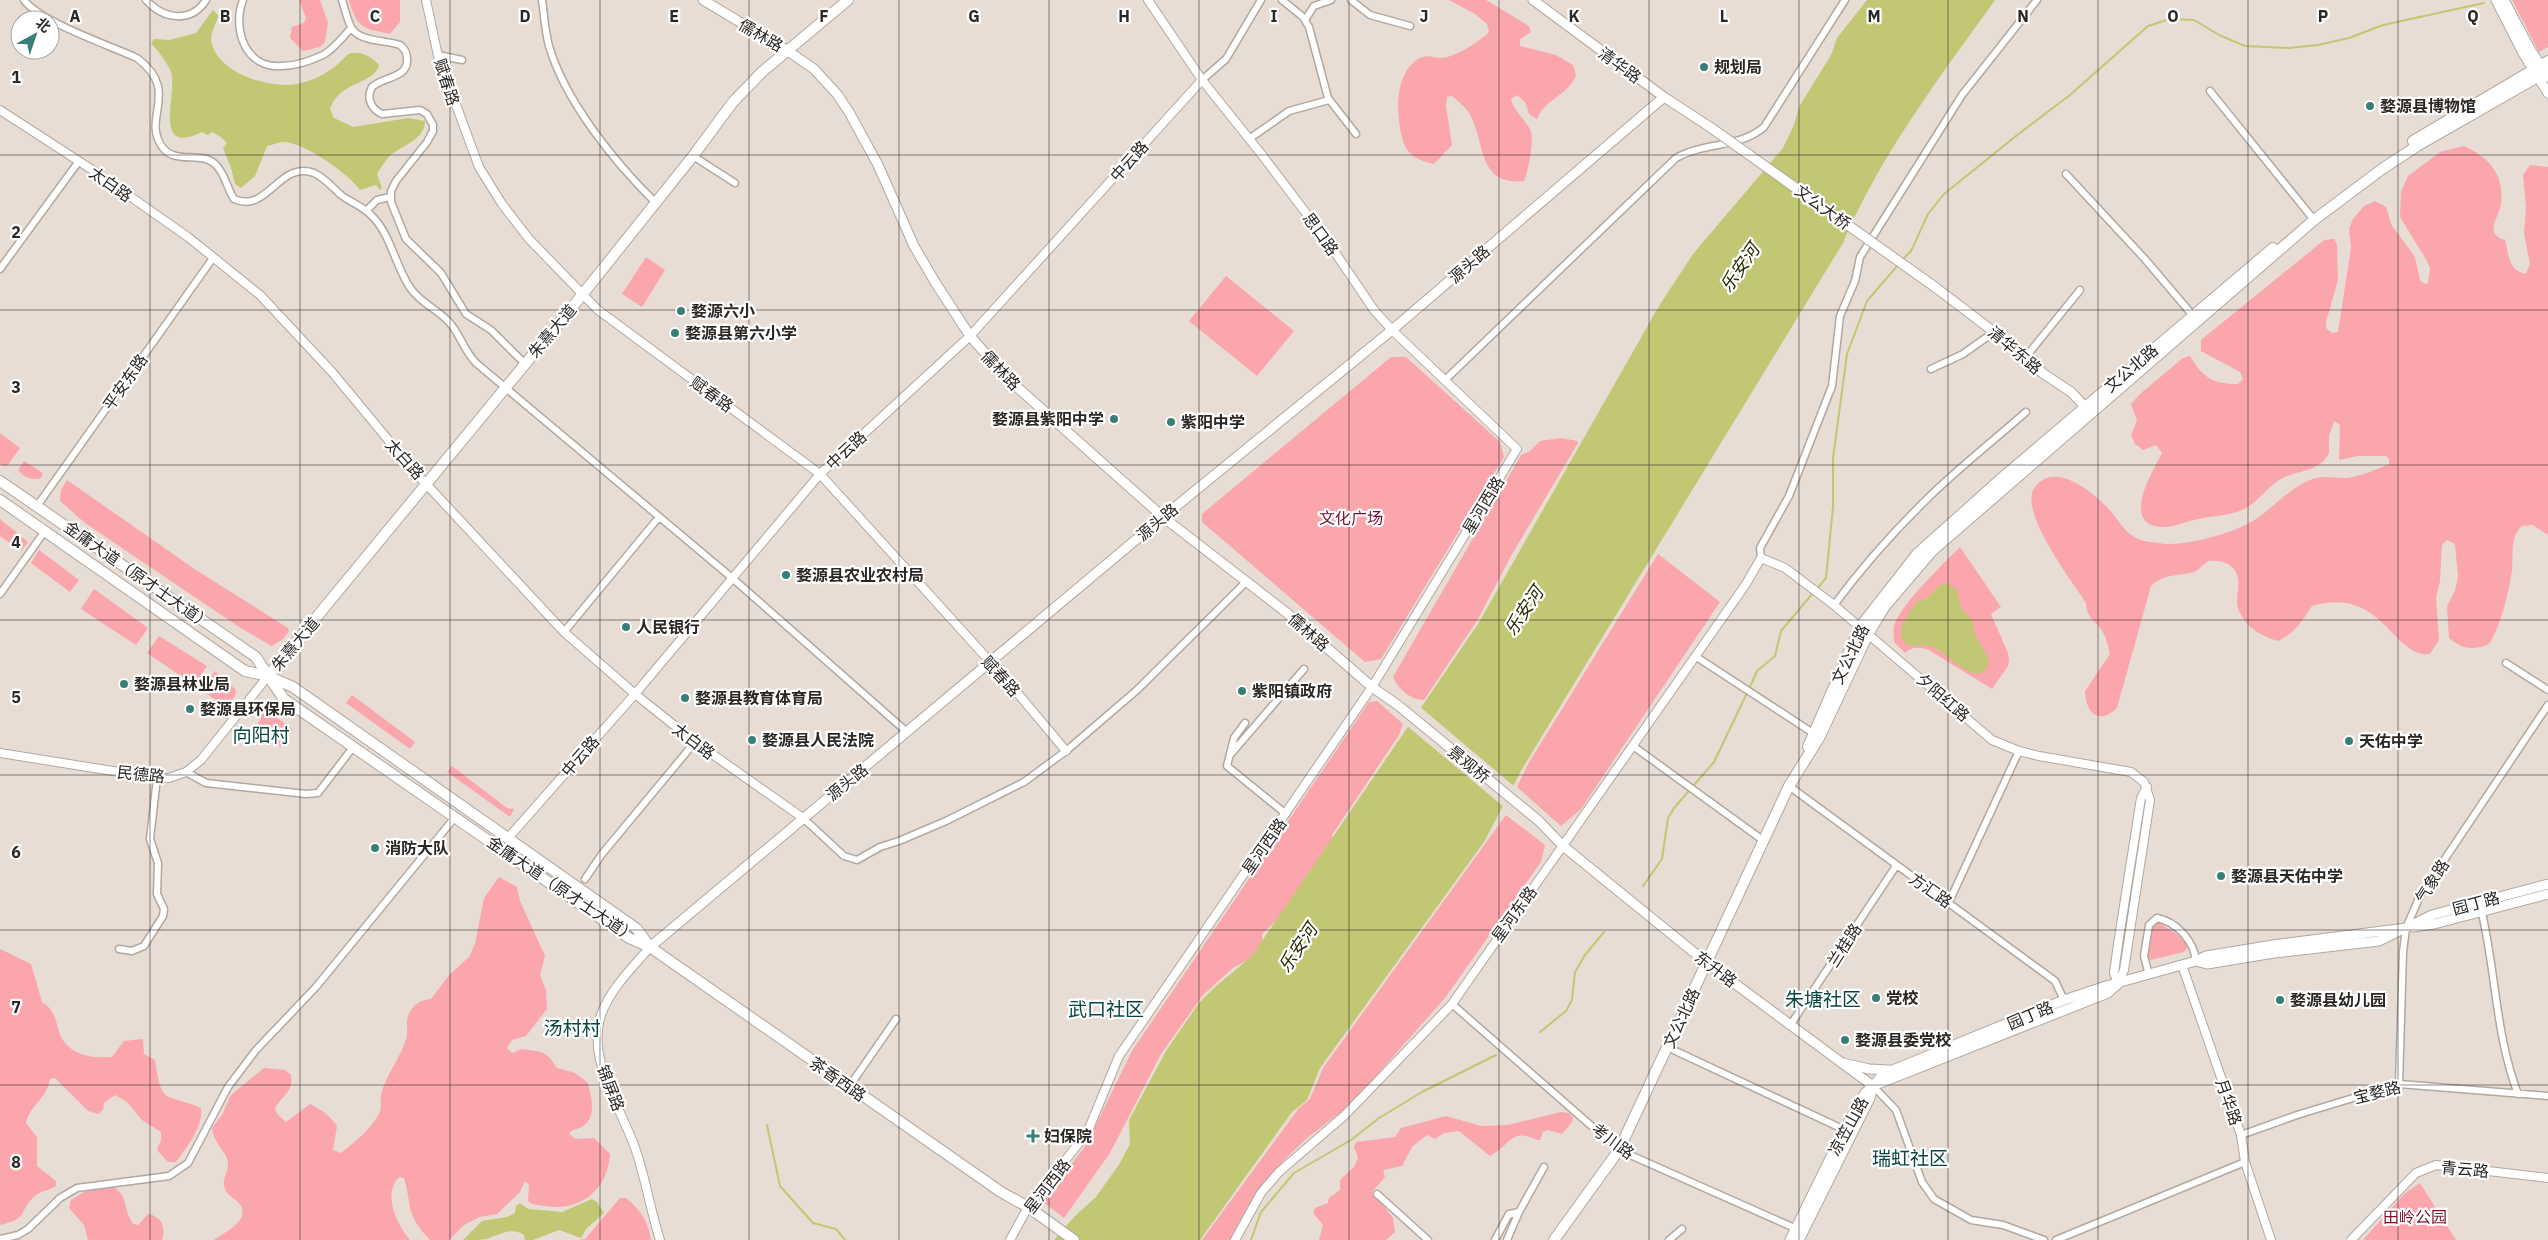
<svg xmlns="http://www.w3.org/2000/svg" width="2548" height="1240" font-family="'IBM Plex Sans','Noto Sans SC',sans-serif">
<rect width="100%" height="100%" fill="#e7ddd4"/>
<!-- green -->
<path fill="#fba5ad" d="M299,0H320L328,23L325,42L320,47L303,51L290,38L292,27L304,23L306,18Z
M349,0H400V22L390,34C363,28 357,29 349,0Z
M1449,0H1486L1529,26L1531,32L1520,39V46L1556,55L1573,65L1576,76C1567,96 1545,99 1537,119L1529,114L1525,102L1517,95L1511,99C1514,112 1526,119 1531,132C1534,140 1528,173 1524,181C1476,186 1486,141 1469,113C1465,107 1458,101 1452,96L1447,97L1446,106L1452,145L1434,164C1417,160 1406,155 1402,137C1396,114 1394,72 1420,58C1428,54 1434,58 1442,58C1455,57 1481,41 1489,32L1487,24L1475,14Z
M2512,0H2548V47L2539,52Z
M2464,146C2490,158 2504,174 2501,204C2499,218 2483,233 2505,240C2509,256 2508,270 2526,274L2530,264L2524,233L2526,207L2523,175L2530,165L2548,167V535L2533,525L2522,526C2509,538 2514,553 2512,570C2509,591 2501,626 2489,644C2474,651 2462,649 2449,638L2447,606L2455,591L2458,577L2455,544L2447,540L2442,545L2440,581L2436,598L2439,640L2430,654C2392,658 2383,585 2312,606C2302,621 2295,633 2278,641C2263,637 2247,628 2240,613C2231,597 2248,576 2228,564C2223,561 2215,560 2209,561C2204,563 2199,570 2194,572C2178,576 2163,574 2151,586L2117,708C2099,725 2086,714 2085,691L2110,654C2108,647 2107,640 2104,634C2098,621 2087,621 2086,603C2072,581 2017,510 2035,487C2056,459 2098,496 2113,514C2119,521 2123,529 2130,534C2138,541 2149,542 2159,543C2181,548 2233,533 2253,521C2274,508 2291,485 2316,478C2328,475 2342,480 2353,477C2365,474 2378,469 2389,464V459L2386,456H2358L2339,460L2340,425L2334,421L2329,436V453C2320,472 2297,470 2281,479C2267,487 2259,501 2246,508C2229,517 2212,515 2194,520C2184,522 2172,528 2161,527C2120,524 2153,471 2162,453L2156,445L2143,450L2135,444L2131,435L2137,421L2131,404L2140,394L2183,358L2190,356C2203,378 2213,384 2238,384L2243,379L2240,372L2201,351V340L2324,240L2334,239L2337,244L2338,280L2326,322V328L2332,333L2338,332L2351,248L2349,229L2353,219L2364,206L2375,201L2386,207L2392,226L2415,257L2420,280L2425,284L2428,283L2430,268L2427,261L2400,217L2401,192L2408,176L2440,152Z
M646,257L665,270L642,307L622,294Z
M1226,276L1294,331L1257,376L1189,321Z
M1391,357H1406L1500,442L1504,457L1381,659L1365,662L1202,522V514Z
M0,433L20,448L8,465L4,466L0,464Z
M1561,438L1577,441L1578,443L1511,556L1478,619L1424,700C1411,700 1398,689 1393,677L1521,455L1530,451L1540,441Z
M24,461L43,473L41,478C32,481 23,477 18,470Z
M67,480L196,570L288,628L289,631L283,639L272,646L239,627L85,523L60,501L61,490Z
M0,519L28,542L21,551L0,536Z
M1960,547L2001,607L1991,614L2008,653L2009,659L2008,666L1992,689L1929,650C1922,647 1911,646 1905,653L1894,642C1894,637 1893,630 1894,626C1900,605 1943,564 1960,547Z
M39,550L79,580L70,592L31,563Z
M1658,554L1720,602L1581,809L1561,826L1517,787L1528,764Z
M94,589L148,628L136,645L81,609Z
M159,636L207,666L194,685L147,653Z
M215,671L236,690L235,696L226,708L202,690Z
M352,695L415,742L410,749L346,703Z
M1377,701L1403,724L1399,735L1332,835L1333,848L1288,909L1262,934L1263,943L1255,956L1233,968L1203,995L1161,1054L1110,1153L1064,1218L1043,1202L1086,1145L1132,1051L1369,702Z
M264,709L293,729L281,747L254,728L261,719L259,716Z
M452,766L507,808L514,809L510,817L447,772Z
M1506,815L1545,845L1541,862L1445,998L1350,1105L1307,1138L1283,1161L1260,1189L1232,1240H1202L1299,1108L1310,1099L1323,1068Z
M499,877L517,887L520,901L545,956L540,975L546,990L547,1009L526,1036L512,1040L507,1048L512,1053L522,1049L542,1052L550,1058L557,1068L575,1073L588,1083C591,1095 597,1118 583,1126C578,1130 573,1128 569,1134L576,1139L594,1138L610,1154C608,1189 581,1212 546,1206C539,1205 533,1206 528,1201L529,1185L525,1181L520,1192L497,1214L480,1217L464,1225L449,1240H430C405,1213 413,1210 404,1178L399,1177C382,1195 397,1224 410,1240H214C223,1233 249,1222 241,1206C237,1199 228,1197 225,1189C221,1179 229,1172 228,1163C227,1151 214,1145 212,1128L222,1115L231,1095L264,1068L285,1070L291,1075C294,1092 282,1095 275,1109L278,1115L286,1122L310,1104C321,1109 330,1116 337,1126L333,1150L341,1153C355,1142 370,1130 379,1114C382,1109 380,1102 381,1095C385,1077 399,1060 405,1042C410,1031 403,1019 412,1009C417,1002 423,1000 431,999L450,974L469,957L475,944L484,898Z
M2156,921L2186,940L2187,948L2184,952L2150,960L2146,952L2151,924Z
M0,949L31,964L42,1002C60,1013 54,1029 65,1043C77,1057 95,1058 112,1057L124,1041L143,1039L144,1054L155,1060C162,1108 165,1092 201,1108C204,1125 186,1149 176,1162H168L157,1150L161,1140V1132L142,1120L127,1102L115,1095L104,1103L103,1110L98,1114L88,1111L55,1078L50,1079C47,1099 29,1106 26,1123L37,1137V1166L56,1181V1186C50,1191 41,1190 35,1196C17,1211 31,1218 0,1225Z
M1561,1112L1569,1113L1573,1117L1572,1122L1562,1134L1548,1130L1543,1132L1540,1140H1537C1511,1127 1510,1146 1490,1156L1459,1131L1444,1133L1435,1139L1427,1135L1412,1147L1402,1166L1383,1170L1385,1177L1372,1192L1393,1218L1395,1232L1386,1240H1319L1323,1225L1313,1213L1315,1208L1328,1203L1329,1198L1340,1190V1180L1354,1167L1358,1158L1354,1147L1356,1142L1395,1137L1401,1128L1446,1116L1481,1126L1508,1125Z
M2420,1183L2456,1240H2363L2404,1194Z
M112,1186C129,1195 123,1210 133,1224L138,1225L148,1214C162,1216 166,1228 162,1240H88L84,1225L69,1208L71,1200L91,1188Z
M620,1198H626C641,1210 648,1221 651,1240H578L585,1239Z"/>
<!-- water -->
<path fill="#c1c773" d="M1867,0H1995C1940,77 1880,155 1843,243L1522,769L1484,842L1320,1068L1307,1100L1292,1112L1200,1240H1054L1075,1216L1096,1197L1120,1163L1130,1144L1129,1120L1166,1051L1199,1003L1215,987L1251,957L1478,624L1659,306L1693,254L1783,148L1794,125L1799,107L1831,55L1837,38Z
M213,10L219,16C215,25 209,35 212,45C221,74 270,89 297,84C312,81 326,74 338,64C343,60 346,54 352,53C362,51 373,58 379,65C375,84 339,81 330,109L334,118L353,127L408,118L425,121C425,139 405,144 392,154C386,159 381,167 377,174L382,188L380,190L376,185L360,190C349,174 303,141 282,142C277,143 272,145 267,146L255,176L241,188L235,184L231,168L223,148L227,143L221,137L212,132L208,135L202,132C151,157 178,93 171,72C167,62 158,51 151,43L154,39L170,40L196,33Z
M1946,583L1957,590L1961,608L1972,620L1975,635L1988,657V667L1980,674C1965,674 1951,657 1938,650C1927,643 1918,647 1907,645L1901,637L1902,625L1916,602L1927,598L1941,584Z
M592,1199L597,1202L604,1213L586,1229L581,1238L559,1230L533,1240H525L524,1235C513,1226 498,1235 487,1239C481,1240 470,1240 463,1240L482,1221L507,1217L515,1213L516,1206L520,1203L528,1209L562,1212Z"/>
<!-- pier -->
<path fill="#e7ddd4" d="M1419,706L1515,787L1505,808L1406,725Z"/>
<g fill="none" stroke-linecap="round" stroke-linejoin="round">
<!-- stream -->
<path stroke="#c1c773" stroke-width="2" d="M1903,259L1911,251L1928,214L1944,194L2016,136L2070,95L2148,26L2170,19L2194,20L2219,35L2245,46L2289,48L2318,45L2349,38L2383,25L2484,3
M1816,590L1826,578L1833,507V458L1847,354L1867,301L1898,265
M1749,689L1757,671L1775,656L1781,631L1813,593
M1643,886L1662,859L1668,818L1674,808L1714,762L1747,693
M1540,1032L1566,1011L1572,1000L1575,972L1585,955L1604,932
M767,1125L780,1186L813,1223L836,1229L845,1240
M1251,1240L1261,1212L1294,1173L1351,1140L1379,1118L1422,1092L1496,1055"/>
<!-- minor casing -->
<g stroke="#b1a8a0" stroke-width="9">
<path id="minor" d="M24,0C40,22 111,46 137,58C182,92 140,118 163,148C177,165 202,150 216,165C225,174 227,188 234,199C268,214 279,160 314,173C325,178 332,187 341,195C350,202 364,207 372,216C392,236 395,267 411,289C421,303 438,310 449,322C460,334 464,351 476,363L731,577L907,732
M146,0C163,19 191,24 206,0
M243,0C232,29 245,69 282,66C295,66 312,60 323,55C334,49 343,37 351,28
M342,0C345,9 347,19 351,27C358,42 386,40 400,45C404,48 407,53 407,59C409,78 382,77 372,87C366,98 371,109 382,114L420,110L427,114L433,125V131L427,142L396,181L391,191V202L406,239L441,273L466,314L491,330L525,364
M542,0C544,15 545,31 549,46C565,101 615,163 656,203
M1282,0L1303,17L1309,27L1328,98L1356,134
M1351,0L1370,15L1410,26
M1305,20L1314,6L1331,0
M438,55L462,60
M1202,80L1226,59L1261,0
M2210,91L2314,220
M1249,139L1289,111L1329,100
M693,156L735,183
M2066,174L2144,258L2195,318
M366,211L377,200L390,197
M0,269L79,161
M2025,358L2080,290
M1931,369L1963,354L1994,332
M1445,380L1676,158C1704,142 1740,148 1764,127L1845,0
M37,506L213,258
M1761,558L1760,548L1789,496L1832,386L1840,316L1855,281L1860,257L1962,95L2037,0
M0,594L45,531
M1834,605C1863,566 1895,530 1930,496C1960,467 1994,440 2026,412
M564,632L659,517
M1695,656L1816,735
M2506,663L2548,690
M1245,723L1234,738L1227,766L1286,814
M1633,746L1764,841
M1230,755L1304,669
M186,772L206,783L306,794L318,793L354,746
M1789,786L2055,981L2064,1000
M803,818L844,856L857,860L880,847L899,841L946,821L1024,782L1066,751L1137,690L1246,582
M585,879L602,854L695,742
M1949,902L2019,751
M2481,909C2496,970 2495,1034 2518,1094
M119,949L132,951L144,946L163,916L164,909L157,894L158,863L150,839L157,778
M2149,975L2144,956L2149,925L2157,918C2177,922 2194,941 2196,961
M1452,1004L1619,1150L1799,1230
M1791,1024L1896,866
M1667,1047L1847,1131
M2399,1084L2403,952L2406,928L2420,896L2548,705
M1873,1086L1896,1110L1922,1182L1934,1199L1971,1220L2003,1225L2044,1240
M849,1087L896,1019
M2241,1135L2297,1115L2399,1084L2548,1096
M1377,1194L1428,1240
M0,1239L18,1235L28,1229L60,1198L77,1188L169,1176L188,1163L228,1087L256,1050L316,987L456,816
M1495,1240L1509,1214L1519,1212
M1507,1240L1519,1212L1544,1167
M1669,1240L1682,1229
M2056,1240L2245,1162"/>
</g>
<!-- tertiary casing -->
<g stroke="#b1a8a0" stroke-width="10">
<path id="tertiary" d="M426,0L438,56L479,167L502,204L529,239L598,310L820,474L1004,677L1066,751
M0,110L91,169L188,237L260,295L332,372L414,471L564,632L635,694L695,742L803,818
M0,753L157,778H169L186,772L201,760L268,676
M509,837L635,694L820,474L970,336L1202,80
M650,947C633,967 610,989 601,1015C587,1059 619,1105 634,1145C645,1175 650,1209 660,1240
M2182,965L2241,1135L2245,1162L2271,1240
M2118,984L2114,973L2118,944L2141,798L2147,787
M1010,1240L1028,1207L1087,1133L1119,1056L1372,687L1517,449L1392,330L1374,310L1328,242L1262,155L1202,80L1148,0
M1235,1240L1261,1193L1279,1172L1345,1115L1452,1004L1746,584L1761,558L1785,568L1834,605L1992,740L2019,751L2039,756L2131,772L2144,782L2150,800L2124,970L2118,984
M2351,1240L2416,1173L2436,1165L2548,1178"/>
</g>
<!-- secondary casing -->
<g stroke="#b1a8a0" stroke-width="11">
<path id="secondary" d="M703,0L788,51L814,69L837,94L849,112L878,165L914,246L935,282L970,336L1008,379L1163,517L1287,613L1372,687L1399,706L1539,821L1563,846L1707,963L1873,1086
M1533,0L1664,97L1710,127
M2496,0L2523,53L2548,93
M2504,0L2530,49L2548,77
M1935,287L1994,332L2044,374L2071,392L2089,411
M2413,927L2434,924L2548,894
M650,947L1163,517L1392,330L1664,97
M2196,961L2207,964L2274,953L2379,941L2401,930
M1843,1063L1869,1069L1889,1070
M1790,1240L1844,1130L1865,1093L1873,1086L2108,993L2118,984
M1799,1240L1870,1098L1873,1086L1883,1074L2064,1000L2106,986L2196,961L2206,956L2273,945L2406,928L2432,915L2548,884"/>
</g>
<!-- primary casing -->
<g stroke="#b1a8a0" stroke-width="12">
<path id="primary" d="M2413,141L2548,61
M0,481L256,657L268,676L293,687L637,929L649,946
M0,500L245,671L268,676L284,699L629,938L650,947L1001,1192L1028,1207L1074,1240
M268,676L582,295L693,156L733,102L762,72L848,0
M1808,747L1860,627L1917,554L2003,477L2273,248
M1554,1240L1619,1150L1789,786L1819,738L1868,634L1885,606L1932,551L2314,220L2382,169L2417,146L2548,71"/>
</g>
<!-- minor -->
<use href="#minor" stroke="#fff" stroke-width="6"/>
<!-- tertiary -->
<use href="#tertiary" stroke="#fff" stroke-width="8"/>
<!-- secondary -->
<use href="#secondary" stroke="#fff" stroke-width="9"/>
<!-- primary -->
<use href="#primary" stroke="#fff" stroke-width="10"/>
<!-- secondary-bridge casing -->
<g stroke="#b1a8a0" stroke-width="11" stroke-linecap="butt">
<path id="secondary-bridge" d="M1710,127L1935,287"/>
</g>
<!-- secondary-bridge -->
<use href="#secondary-bridge" stroke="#fff" stroke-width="9"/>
</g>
<!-- grid -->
<path fill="none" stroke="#2b2724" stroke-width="1" stroke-opacity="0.55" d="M150,0V1240M300,0V1240M450,0V1240M600,0V1240M749,0V1240M899,0V1240M1049,0V1240M1199,0V1240M1349,0V1240M1499,0V1240M1649,0V1240M1799,0V1240M1948,0V1240M2098,0V1240M2248,0V1240M2398,0V1240M0,155H2548M0,310H2548M0,465H2548M0,620H2548M0,775H2548M0,930H2548M0,1085H2548"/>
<!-- markers -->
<g fill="#377e77" stroke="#fff" stroke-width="2">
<circle cx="1704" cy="67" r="5"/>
<circle cx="2370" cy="106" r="5"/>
<circle cx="681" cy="311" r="5"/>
<circle cx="675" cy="333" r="5"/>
<circle cx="1114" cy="419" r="5"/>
<circle cx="1171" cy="422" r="5"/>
<circle cx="786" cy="575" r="5"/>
<circle cx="626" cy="627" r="5"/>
<circle cx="124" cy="684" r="5"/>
<circle cx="1242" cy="691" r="5"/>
<circle cx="685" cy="698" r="5"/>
<circle cx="190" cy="709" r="5"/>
<circle cx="752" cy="740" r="5"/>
<circle cx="2349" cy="741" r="5"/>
<circle cx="375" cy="848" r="5"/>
<circle cx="2221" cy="876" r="5"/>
<circle cx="1876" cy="998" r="5"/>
<circle cx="2280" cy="1000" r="5"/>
<circle cx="1845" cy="1040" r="5"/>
<path d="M1030.5 1128.5h5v5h5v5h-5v5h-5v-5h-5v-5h5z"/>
</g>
<g text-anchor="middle" stroke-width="4.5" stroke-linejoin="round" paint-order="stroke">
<!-- street labels -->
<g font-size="16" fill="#2b2724" stroke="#fff">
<text transform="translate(761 35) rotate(30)" y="6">儒林路</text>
<text transform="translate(1620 65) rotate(36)" y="6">清华路</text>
<text transform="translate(447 82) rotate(72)" y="6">赋春路</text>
<text transform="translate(1129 161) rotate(-48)" y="6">中云路</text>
<text transform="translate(111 184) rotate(35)" y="6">太白路</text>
<text transform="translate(1823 207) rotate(36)" y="6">文公大桥</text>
<text transform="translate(1321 234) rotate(54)" y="6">思口路</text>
<text transform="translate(1469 264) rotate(-41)" y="6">源头路</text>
<text transform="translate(552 331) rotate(-50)" y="6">朱熹大道</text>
<text transform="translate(2015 350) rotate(40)" y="6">清华东路</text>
<text transform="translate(2131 368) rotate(-40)" y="6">文公北路</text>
<text transform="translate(1001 370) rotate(46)" y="6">儒林路</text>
<text transform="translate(125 382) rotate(-55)" y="6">平安东路</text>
<text transform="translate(712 394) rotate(36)" y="6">赋春路</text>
<text transform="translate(846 450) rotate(-43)" y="6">中云路</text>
<text transform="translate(405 459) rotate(48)" y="6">太白路</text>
<text transform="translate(1483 505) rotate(-59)" y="6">星河西路</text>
<text transform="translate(1157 522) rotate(-40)" y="6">源头路</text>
<text transform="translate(138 575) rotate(35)" y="6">金庸大道（原才士大道）</text>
<text transform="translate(1309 632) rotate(41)" y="6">儒林路</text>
<text transform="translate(295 644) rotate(-50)" y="6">朱熹大道</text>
<text transform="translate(1850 654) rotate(-64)" y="6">文公北路</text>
<text transform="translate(1001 676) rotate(48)" y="6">赋春路</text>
<text transform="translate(1943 697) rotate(41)" y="6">夕阳红路</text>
<text transform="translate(694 741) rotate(37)" y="6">太白路</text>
<text transform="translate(580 756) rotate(-49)" y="6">中云路</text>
<text transform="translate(1469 764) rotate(39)" y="6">景观桥</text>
<text transform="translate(141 774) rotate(6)" y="6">民德路</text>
<text transform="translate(847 782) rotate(-39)" y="6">源头路</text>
<text transform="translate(1264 846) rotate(-55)" y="6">星河西路</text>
<text transform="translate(2432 881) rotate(-58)" y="6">气象路</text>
<text transform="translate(562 889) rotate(34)" y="6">金庸大道（原才士大道）</text>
<text transform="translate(1931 890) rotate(35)" y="6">方汇路</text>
<text transform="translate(2476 903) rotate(-15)" y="6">园丁路</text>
<text transform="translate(1514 914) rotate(-54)" y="6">星河东路</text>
<text transform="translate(1844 945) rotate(-57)" y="6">兰桂路</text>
<text transform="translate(1716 969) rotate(37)" y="6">东升路</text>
<text transform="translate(2030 1015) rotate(-23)" y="6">园丁路</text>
<text transform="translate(1681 1018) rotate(-65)" y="6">文公北路</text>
<text transform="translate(838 1079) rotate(35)" y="6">茶香西路</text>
<text transform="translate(611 1088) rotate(69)" y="6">锦屏路</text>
<text transform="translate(2377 1092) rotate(-14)" y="6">宝婺路</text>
<text transform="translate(2229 1102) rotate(71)" y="6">月华路</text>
<text transform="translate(1848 1126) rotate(-61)" y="6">凉笠山路</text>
<text transform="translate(1613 1141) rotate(36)" y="6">考川路</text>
<text transform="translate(2465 1169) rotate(5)" y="6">青云路</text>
<text transform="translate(1047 1186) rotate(-52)" y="6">星河西路</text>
</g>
<!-- poi labels -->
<g font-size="16" font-weight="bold" fill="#2b2724" stroke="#fff" text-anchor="start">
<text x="1714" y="73">规划局</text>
<text x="2380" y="112">婺源县博物馆</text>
<text x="691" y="317">婺源六小</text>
<text x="685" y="339">婺源县第六小学</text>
<text x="1104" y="425" text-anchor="end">婺源县紫阳中学</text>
<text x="1181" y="428">紫阳中学</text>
<text x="796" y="581">婺源县农业农村局</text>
<text x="636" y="633">人民银行</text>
<text x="134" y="690">婺源县林业局</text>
<text x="1252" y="697">紫阳镇政府</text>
<text x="695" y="704">婺源县教育体育局</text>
<text x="200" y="715">婺源县环保局</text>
<text x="762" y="746">婺源县人民法院</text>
<text x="2359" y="747">天佑中学</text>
<text x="385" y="854">消防大队</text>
<text x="2231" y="882">婺源县天佑中学</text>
<text x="1886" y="1004">党校</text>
<text x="2290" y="1006">婺源县幼儿园</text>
<text x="1855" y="1046">婺源县委党校</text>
<text x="1044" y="1142">妇保院</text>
</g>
<!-- park labels -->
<g font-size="16" fill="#7a112b" stroke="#fff">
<text x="1351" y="524">文化广场</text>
<text x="2415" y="1223">田岭公园</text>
</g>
<!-- water labels -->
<g font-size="18" font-style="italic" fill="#2a2c06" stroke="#fff">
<text transform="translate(1740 268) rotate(-55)" y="6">乐安河</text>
<text transform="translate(1524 611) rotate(-56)" y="6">乐安河</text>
<text transform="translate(1298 948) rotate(-56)" y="6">乐安河</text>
</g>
<!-- quarter labels -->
<g font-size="19" fill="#074742" stroke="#fff">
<text x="261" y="742">向阳村</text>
<text x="1823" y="1006">朱塘社区</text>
<text x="1106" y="1016">武口社区</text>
<text x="572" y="1035">汤村村</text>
<text x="1910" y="1165">瑞虹社区</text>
</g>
</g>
<g font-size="16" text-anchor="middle" font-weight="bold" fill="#2b2724" stroke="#fff" stroke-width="4.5" stroke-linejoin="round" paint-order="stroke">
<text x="75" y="22">A</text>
<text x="225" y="22">B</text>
<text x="375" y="22">C</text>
<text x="525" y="22">D</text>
<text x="674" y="22">E</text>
<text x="824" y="22">F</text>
<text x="974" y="22">G</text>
<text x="1124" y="22">H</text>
<text x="1274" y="22">I</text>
<text x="1424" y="22">J</text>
<text x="1574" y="22">K</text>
<text x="1724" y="22">L</text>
<text x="1874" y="22">M</text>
<text x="2023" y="22">N</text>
<text x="2173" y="22">O</text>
<text x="2323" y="22">P</text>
<text x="2473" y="22">Q</text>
<text x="16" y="83">1</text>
<text x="16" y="238">2</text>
<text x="16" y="393">3</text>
<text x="16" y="548">4</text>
<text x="16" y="703">5</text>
<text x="16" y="858">6</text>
<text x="16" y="1013">7</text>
<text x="16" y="1168">8</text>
</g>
<!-- north arrow -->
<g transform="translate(35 35) rotate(40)"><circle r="24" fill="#ffffff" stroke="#aaa9a7"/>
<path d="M0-4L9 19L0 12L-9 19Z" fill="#377e77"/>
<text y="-8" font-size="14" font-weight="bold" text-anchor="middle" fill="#2b2724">北</text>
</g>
</svg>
